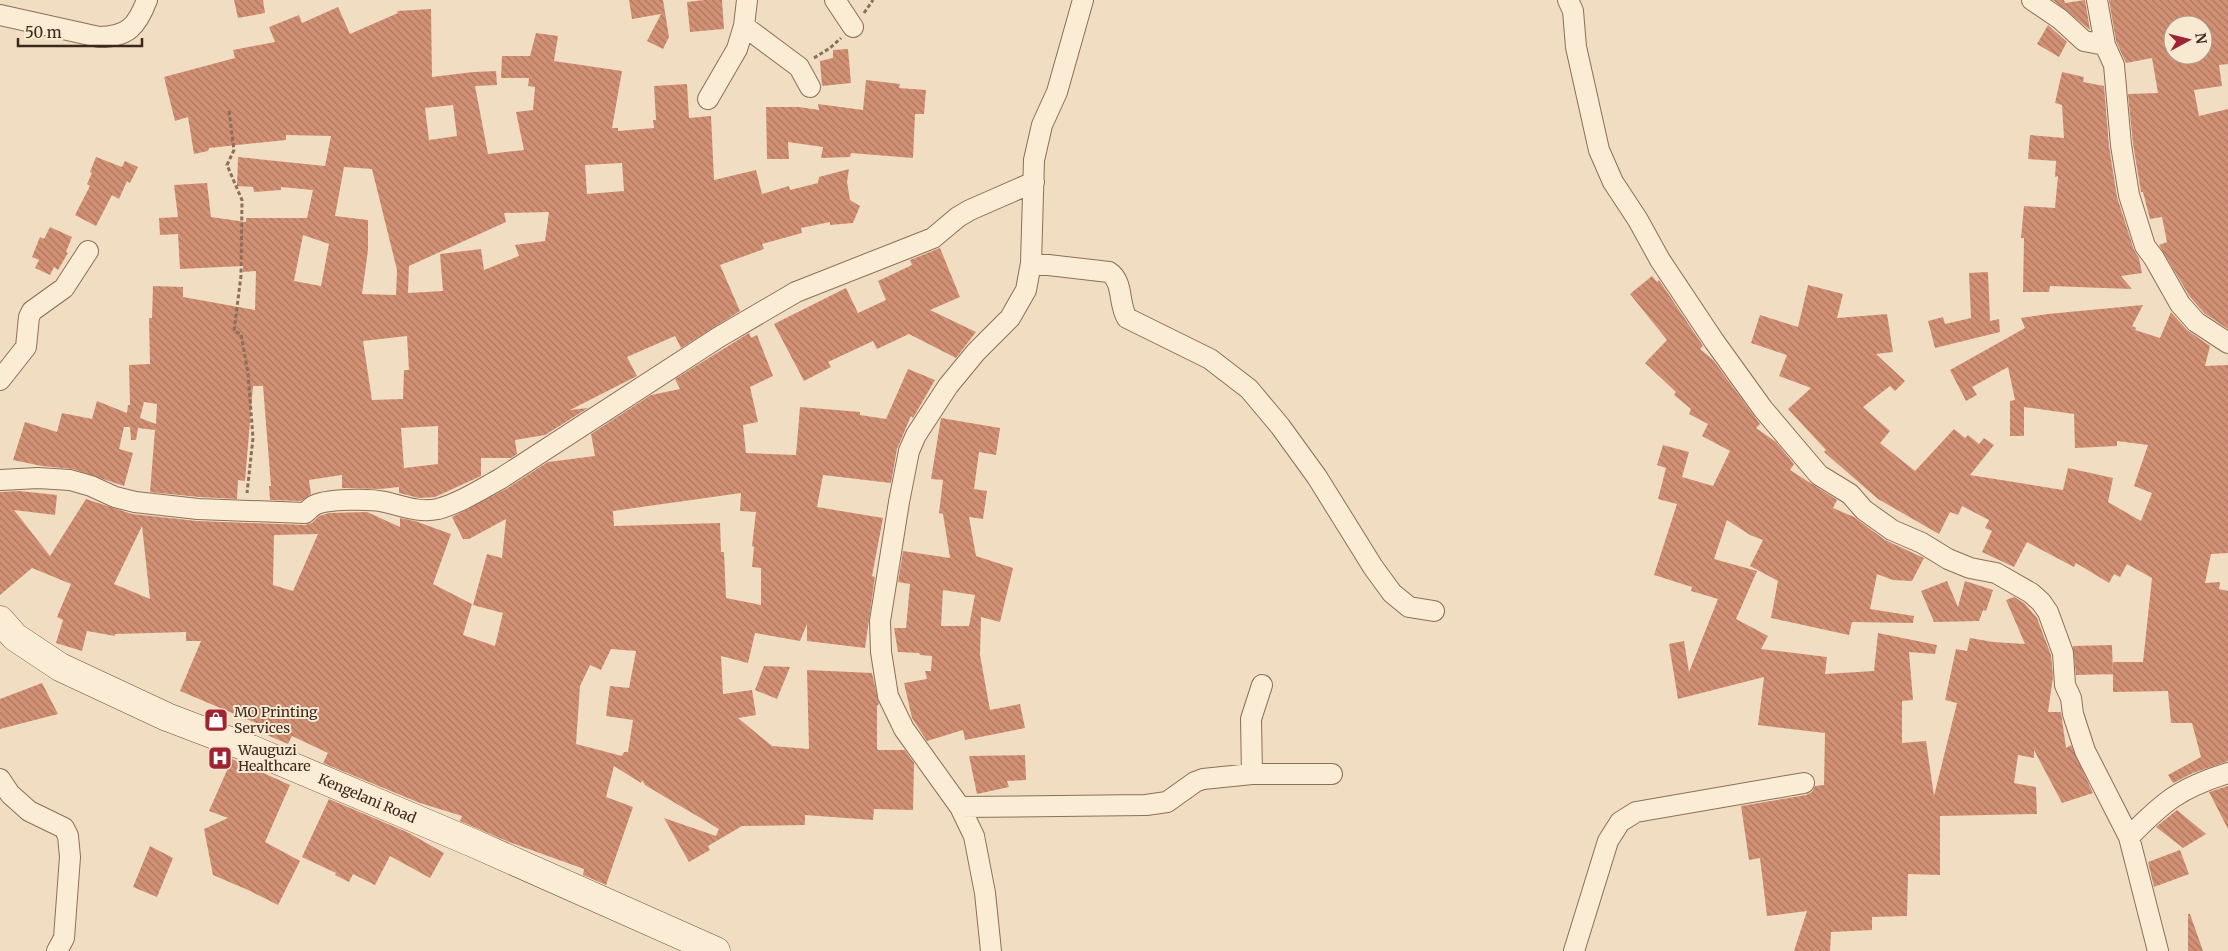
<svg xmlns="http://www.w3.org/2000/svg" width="2228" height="951" font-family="Merriweather,serif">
<defs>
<pattern id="building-back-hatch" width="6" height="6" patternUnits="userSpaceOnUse" patternTransform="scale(1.25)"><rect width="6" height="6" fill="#d29175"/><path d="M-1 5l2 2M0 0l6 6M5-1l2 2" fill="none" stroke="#ac765f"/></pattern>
</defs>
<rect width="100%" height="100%" fill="#f1dec2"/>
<!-- building -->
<path fill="url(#building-back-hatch)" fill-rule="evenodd" d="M234,0H263L265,13L238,18Z
M629,0H663L669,37L663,49L647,41L661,14L632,19Z
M704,0H722L724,29L690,32L687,2Z
M2053,0H2064L2065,3L2085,0L2090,30Z
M2109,0H2228V64L2219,65L2222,86L2194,90L2199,116L2228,109V329L2204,313L2190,297L2159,245L2167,242L2162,217L2150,219L2143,192H2141L2133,144L2128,94L2158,93L2152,58L2126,63L2116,41ZM2173,25H2203V55L2173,57Z
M338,7L350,34L398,13L397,11L431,9L432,77L473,72L496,71L497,85L475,86L488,154L524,150L516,112L533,110L535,87L528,86L529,78H501L502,56H530L536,33L558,36L554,61L622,71L612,128H618V131L654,128L653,120H656L654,86L687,84L689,118L711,116L714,180L756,170L762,194L789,186L790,190L818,183L819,177L849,169L847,182L850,200L860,206L853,223L830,225V222L801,228L802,233L762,244L764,249L720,265L740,311L681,348L675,336L627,357L637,376L570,410L588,408L545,435L515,440L517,454L511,458H481V476L435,497L419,498L399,493V487L380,489L342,488V475L309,480L311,494L301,501L270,500L269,486H271L263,386H253L245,481L238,480L237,499L199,497L150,492L155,430L138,428L136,440H131L130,427H124L119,449L133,453L124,486L73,469L42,466L13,460L25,422L57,432L62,413L92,419L97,401L127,413L128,405H130L129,365L150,364L149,318H152L153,286L183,287V297L255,310L256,271L243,272V266L180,269L178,234L160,235L159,218L178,217L174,185L207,183L211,217L246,222V218H307L313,190L281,187V190L254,192L253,187L237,186L238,157L325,166L331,136L286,135V140L209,148L208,151L194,154L188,117L175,121L164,77L235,58L233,50L275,42L269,27L299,15L302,23ZM453,105L457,136L429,140L425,108ZM622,163L624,191L587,194L585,165ZM344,167L372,169L397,270L396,295L362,294L368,250V220L335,216ZM549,212L545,241L515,245L519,256L484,270L481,249L440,254L443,291L408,293L409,266L506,222L504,213ZM303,235L329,244L321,286L294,281ZM407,336L409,370H404L403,399L372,400L363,341ZM144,402L157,404L156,424L140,418ZM438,426V464L404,468L401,428Z
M2048,25L2067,42L2059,57L2037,44Z
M848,49L851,83L822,86L820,61L833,58V50Z
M2062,72L2084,77L2083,82L2104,86L2109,146L2117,197L2134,250L2139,258L2142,273L2121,276L2132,289L2050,286L2049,292H2023L2024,238H2021L2024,206L2055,208L2058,176L2055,177L2056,161L2028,159L2030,135L2064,138L2062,105L2055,103Z
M866,80L900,84L899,88L926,90L924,114H915L913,158L851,153L850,157L821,158L823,147L788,142L789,159H767L766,107H799L819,110L818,104L863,110Z
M96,157L122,167L125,161L138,167L130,183L127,181L119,199L112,195L96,226L75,215L90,186L87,184L92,173L90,172Z
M50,227L72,237L66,252L68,253L58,270L54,267L50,275L35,268L39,260L32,257L40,237L44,239Z
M940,248L960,297L930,310L976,332L956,358L909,334L877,349L873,341L828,362L831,367L804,381L774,324L846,288L858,313L886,300L878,281L912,265L910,260Z
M1988,272L1990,321L1999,319L2000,332L1935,348L1928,321L1943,317L1945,324L1971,318L1969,273Z
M1652,276L1657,282L1659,280L1703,346L1700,349L1713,360L1760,424L1756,428L1776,442L1794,464L1790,470L1837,500L1833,508L1854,517L1885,540L1924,558L1912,581L1893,580L1877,574L1870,609L1914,616L1913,623L1852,622L1849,635L1771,618L1778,581L1750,566L1763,540L1750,535L1727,520L1714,559L1757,571L1736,619L1768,636L1761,649L1827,657L1825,674L1874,671L1878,633L1937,645L1935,654L1909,652L1913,700L1902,701V743L1926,741L1934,796L1957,703L1945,700L1956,649L1967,651L1970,638L1993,642L2025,644L2006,600L2014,597L2024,603L2037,618L2051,655L2053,677L2048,712H2061L2066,748L2071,745L2093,793L2062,803L2034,750V758L2018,755L2014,783L2036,787L2037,814L1940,816V875L1908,874L1907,916L1872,917V930L1831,932L1830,951H1794L1807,911L1767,916L1760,858L1749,860L1741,806L1806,795L1812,792L1815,786L1824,785L1825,733L1758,725L1764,677L1678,699L1669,644L1684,641L1689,672L1718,599L1691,591L1692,587L1654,575L1677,504L1658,499L1666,468L1657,465L1663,445L1689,452L1682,477L1713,486L1730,451L1702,436L1708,424L1689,414L1691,409L1674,395L1676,392L1645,363L1667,340L1630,294Z
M1808,285L1843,294L1837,318L1887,314L1893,352L1876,354L1905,381L1895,391L1890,386L1863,407L1890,431L1880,443L1915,471L1954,429L1965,438L1968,435L1979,444L1984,438L1994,445L1970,475L2063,490L2068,468L2113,478L2108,502L2141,521L2152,493L2134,486L2148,445L2117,441V446L2075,448L2074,414L2024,407V436H2010V401L2015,400L2008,367L1972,387L1977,395L1966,401L1950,370L2025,328L2021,318L2048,314L2143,305L2132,326L2136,328L2135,330L2160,338L2171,312L2187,330L2210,346L2205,366L2228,365V553L2211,554L2205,583L2220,582L2219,589L2228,591V761L2193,773L2173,783L2168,775L2201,757L2192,723H2171L2168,691L2113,692V662H2143L2152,578L2127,564L2120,577L2114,574L2109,583L2076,563L2074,567L2027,542L2014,567L1982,552L1992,531L1985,528L1989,520L1962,506L1958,515L1950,512L1939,534L1878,499L1824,452L1826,450L1788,409L1811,388L1779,376L1787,355L1751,343L1760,315L1798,327Z
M749,333L751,338L757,335L773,376L750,387L758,422L743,425L746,453L796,455L800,407L860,412V415L886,419L908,369L935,380L913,418L911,416L897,449L891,483L823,475L817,507L883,518L872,576L875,577L865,648L807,641V624L800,641L755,633L748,663L721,656L723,694L752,690L756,715L738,718L772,746L809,749L807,670L872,673L879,704L877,706V748L878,750H905L914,763L913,810L874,809L873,820L805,815V825L742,826L708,846L710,850L689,862L664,818L716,836L719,829L645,785L642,780L641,783L614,766L606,797L633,807L606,885L583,875L584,869L509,842L460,821L462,816L420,803L323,763L328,753L292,736L288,744L258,731L261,725L180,691L201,641H186V632L115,634V636L87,631L82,651L56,643L63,620L57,617L71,584L32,568L0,595V492L19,491L57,495L55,515L14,510L50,556L86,499L132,514L197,521L305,525L312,523L319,516L329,513L367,512L400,527V518L415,521L451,534L433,584L472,604L463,635L495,646L503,613L473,605L487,554L502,558L506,519L469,539H463L452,517L506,489L548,462L595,456L591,434L651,395L680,389L675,379ZM741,493L740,511L756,512L752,546L754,547L752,567L761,568V605L726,598L724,552H721L720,523L614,526L613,511ZM142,526L150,599L114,584ZM318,534L293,591L273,585L274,535ZM611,649L636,651L629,688L610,686L606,716L633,720L628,752H624L622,756L576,744L580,686L590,665L601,670Z
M941,418L1000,428L996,455L979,452L974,489L987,491L983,519L969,517L976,556L1013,568L1000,622L981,617L980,655L990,710L1020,704L1025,728L965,740L963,730L927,741L912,718L904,683L927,679L925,671H931L932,656L920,655L919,653L898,652L894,628H906L910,584L898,582L903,551L950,558L943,514L939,513L943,480L931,479ZM943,590L975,595L969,626H941Z
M1947,581L1958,607L1965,581L1993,590L1986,611L1983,610L1979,621L1934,622L1921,591Z
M2112,645L2113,674L2076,675L2073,646Z
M764,666L790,667L777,699L755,690Z
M42,683L58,714L0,729V699Z
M1025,755L1026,780L1007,781L1009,787L977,794L969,756Z
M232,759L290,785L265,842L300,861L278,905L248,890L213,875L204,829L228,818L209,811Z
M2228,786V829L2209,792Z
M329,799L409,833L444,853L430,878L390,856L375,885L353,874L349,882L335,875L336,873L302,857Z
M2177,810L2206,834L2183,848L2156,827Z
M150,846L173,858L157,897L133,887Z
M2180,850L2189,874L2154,887L2148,862Z
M2188,914H2190L2203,951H2188Z"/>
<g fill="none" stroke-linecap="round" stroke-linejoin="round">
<!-- minor casing -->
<g stroke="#8d6e58" stroke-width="22">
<path id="minor" d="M835,0L853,27
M1568,0L1573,11L1576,47L1599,150L1613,182L1638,220L1660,260L1714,341L1763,409L1819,475L1850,494L1864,510L1892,530L1922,543L1948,559L1970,568L1996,573L2031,593L2041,602L2048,612L2063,653L2065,685L2071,698L2073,714L2085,751L2129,837L2158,951
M2032,0L2060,19L2084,41L2105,45
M2097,0L2105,45L2114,65L2121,145L2129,195L2145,246L2154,258L2180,304L2196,322L2228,343
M0,15L99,37C128,37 137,26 147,0
M744,26L799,67L810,87
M708,99L737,49L744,26L747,0
M1031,263L1109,272C1124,282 1118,304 1127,318L1210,359L1249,389L1280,426L1317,477L1373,567L1392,593L1409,607L1434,611
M0,380L26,347L29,317L32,311L64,288L88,251
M0,480L38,478L70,480L91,486L115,497L135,502L198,509L305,513C308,511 310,508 313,506C325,498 372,499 385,502C403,506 419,513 438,509C460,503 480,490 500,479L719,337L796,292L933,238L958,217L970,210L1034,182
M1252,774L1251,719L1262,685
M0,779L10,794L29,811L64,828L68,836L70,857L64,938L57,951
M960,807L1146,805L1167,802L1195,782L1203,779L1252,774H1332
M2129,837C2164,801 2180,788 2228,773
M991,951L985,893L974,836L960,807L904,729L888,696L881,652L880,621L899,502L909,451L916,435L948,386L976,352L1010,318L1026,290L1031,263L1034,160L1042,125L1057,92L1083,0
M1574,951L1608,841L1620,822L1636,812L1804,783"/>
</g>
<!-- secondary casing -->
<g stroke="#6e4f3b" stroke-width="29">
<g id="secondary">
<path id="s1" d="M0,620L15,637L60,667L167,717L251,749L473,843L716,951"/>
</g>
</g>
<!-- path -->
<path stroke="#8d6e58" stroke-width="3" stroke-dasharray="4 2.5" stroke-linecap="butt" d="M864,13L873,0
M814,58L830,48L841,38
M229,111L234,150L227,165L242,200L241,276L234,331L241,334L248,373L253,438L247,493"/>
<!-- minor -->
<use href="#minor" stroke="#fbecd6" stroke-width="20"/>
<!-- secondary -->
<use href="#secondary" stroke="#fbecd6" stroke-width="28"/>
</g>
<!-- icons -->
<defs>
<g id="shop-square" transform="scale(1.25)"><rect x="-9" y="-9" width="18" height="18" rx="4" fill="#a02332" stroke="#f8e9d2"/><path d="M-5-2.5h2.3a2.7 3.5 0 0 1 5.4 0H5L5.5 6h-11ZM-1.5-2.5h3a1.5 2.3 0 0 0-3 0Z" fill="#fff"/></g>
<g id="hospital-square" transform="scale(1.25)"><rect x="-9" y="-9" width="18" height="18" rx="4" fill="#a02332" stroke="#f8e9d2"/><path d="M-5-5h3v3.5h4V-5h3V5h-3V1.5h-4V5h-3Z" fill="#fff"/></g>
</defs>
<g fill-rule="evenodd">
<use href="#shop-square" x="216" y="720"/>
<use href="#hospital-square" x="220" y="758"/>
</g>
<g text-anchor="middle" stroke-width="4" stroke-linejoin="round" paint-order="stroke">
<!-- poi labels -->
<g font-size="14" fill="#3b281d" stroke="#f8e9d2" text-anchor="start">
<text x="234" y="717">MO Printing<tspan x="234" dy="16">Services</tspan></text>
<text x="238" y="755">Wauguzi<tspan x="238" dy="16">Healthcare</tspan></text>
</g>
<!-- street labels -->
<g font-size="14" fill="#3b281d" stroke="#f8e9d2">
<text dy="5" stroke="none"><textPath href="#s1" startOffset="411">Kengelani Road</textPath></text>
</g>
</g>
<!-- north arrow -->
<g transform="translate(2188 40) rotate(83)"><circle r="24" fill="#f8e9d2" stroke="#ac9c8a"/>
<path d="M0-4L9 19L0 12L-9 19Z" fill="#a02332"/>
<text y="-8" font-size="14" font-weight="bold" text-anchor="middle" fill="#3b281d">N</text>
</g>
<!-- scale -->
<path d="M18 38v8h124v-8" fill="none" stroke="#3b281d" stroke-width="2.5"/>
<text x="25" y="38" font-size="15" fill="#3b281d" stroke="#f8e9d2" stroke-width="4" paint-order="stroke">50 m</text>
</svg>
